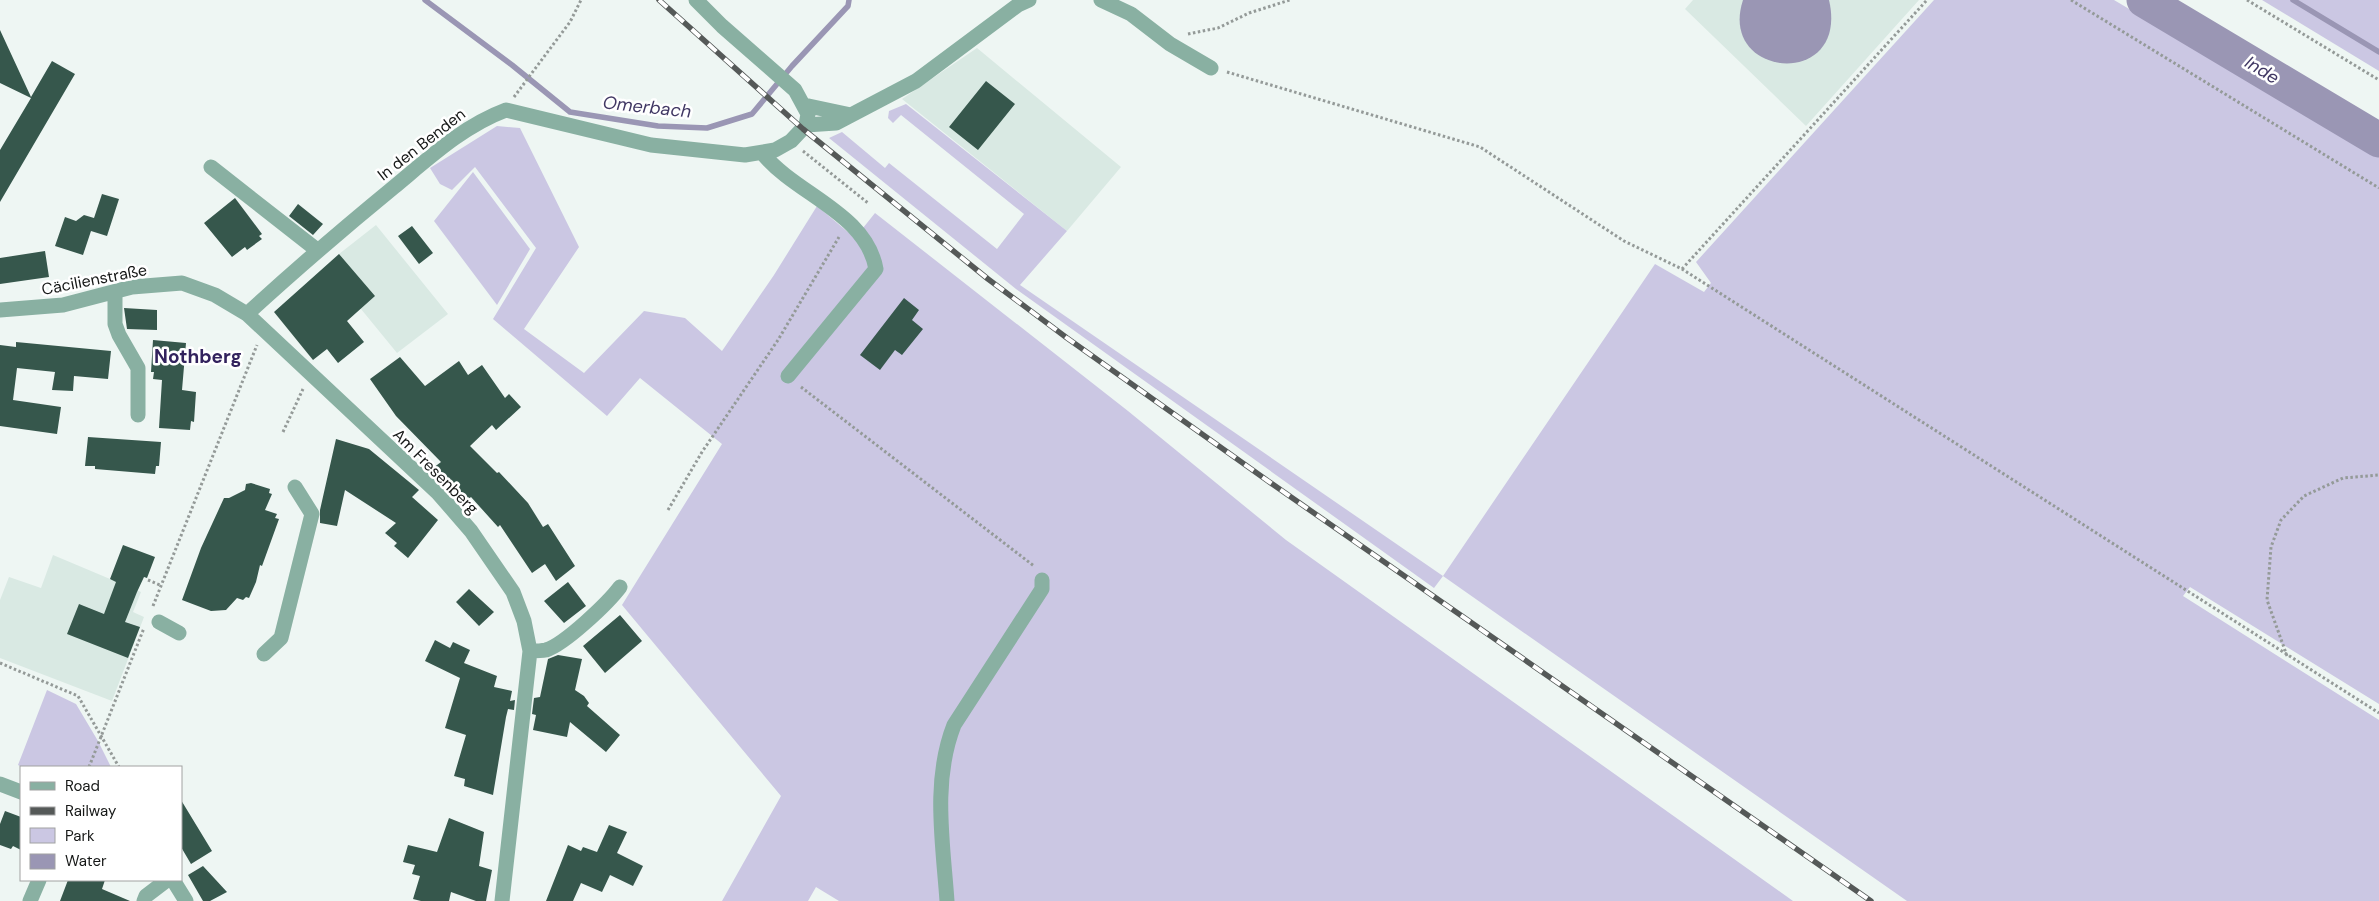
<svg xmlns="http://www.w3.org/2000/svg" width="2379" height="901" font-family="'DM Sans',sans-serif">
<rect width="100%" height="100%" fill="#eef6f3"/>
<!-- built -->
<path fill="#d9e9e3" d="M1693,0H1919L1806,126L1685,9Z
M977,48L1121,167L1067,231L902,99Z
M376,225L448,314L397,353L361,309L303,287L339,254Z
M53,555L141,592L133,612L144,617L112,701L0,658V600L9,577L41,588Z"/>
<!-- green -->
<path fill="#cbc7e3" d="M1934,0H2114L2379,157V704L2190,587L2183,596L2379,720V901H1907L1443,576L1434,588L1016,289L829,138L842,132L885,168L889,163L997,249L1024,214L901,115L893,123L888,118L889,111L906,104L1067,231L1020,285L1443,576L1655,264L1704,292L1711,283L1696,262Z
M2262,0H2379V71Z
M497,126L520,128L579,247L524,329L584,373L644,311L685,318L722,351L774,275L817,206L855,238L875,213L1128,411L1286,540L1793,901H839L816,887L808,901H722L781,796L622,605L722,444L640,378L607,416L493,319L536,248L475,167L452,190L440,184L430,168Z
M473,172L530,249L497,305L434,221Z
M47,690L76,704L98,741L111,767H22L18,765Z"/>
<!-- water -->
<path fill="#9a96b4" d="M1743,0H1829C1850,90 1717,79 1743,0Z"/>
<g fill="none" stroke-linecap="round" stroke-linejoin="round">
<!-- stream -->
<path stroke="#9a96b4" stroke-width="5.5" d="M425,0L512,65L570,112L658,126L707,128L752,114L792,66L848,6L849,0
M2293,0L2379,52"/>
<!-- river -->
<path stroke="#9a96b4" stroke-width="35" d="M2144,0L2379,140"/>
</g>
<!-- building -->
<path fill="#36574c" d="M0,30L31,97L52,61L75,74L0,202V150L31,98L0,83Z
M986,81L1015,104L978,150L949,127Z
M102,194L119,199L107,236L91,231L83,255L55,246L65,217L76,221L84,215L94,218Z
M235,198L262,234L259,236L262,239L247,250L245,247L232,257L204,223Z
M298,204L323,224L313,235L289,216Z
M412,226L433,253L419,264L398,236Z
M45,251L49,277L0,284V258Z
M339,254L375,296L347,321L364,342L338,363L327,349L313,360L274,312Z
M904,298L919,310L912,320L923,329L902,355L895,350L880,370L860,355Z
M124,308L157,310V330L127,329Z
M153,340L186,343L182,390L196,392L194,422L191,421L190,430L159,428L162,380L153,379L154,372H151Z
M16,342L111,351L108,379L74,376L73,391L52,390L55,372L17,368L13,400L61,407L57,434L0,426V345L16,347Z
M400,357L425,386L459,361L468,375L482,365L505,398L509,394L521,407L496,430L492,425L470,446L497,473L499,472L528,503L543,527L548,524L575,566L556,581L545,564L532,573L500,525L498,527L471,497L465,502L459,497L433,468L441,462L396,416L370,379Z
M88,437L161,442L159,466H156L155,474L95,469V466H85Z
M336,439L369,449L419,490L412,497L438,520L408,558L394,546L397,543L385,533L396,523L345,490L337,526L320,523V510Z
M251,483L270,489L269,493L272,494L265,510L277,514L275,518L279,519L262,566L260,565L256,582L249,598L246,597L243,600L237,598L226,610L211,611L182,600L201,548L224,498H229L245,490L246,484Z
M123,545L155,557L147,578L144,577L137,592L125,622L140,627L128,658L67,634L79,604L104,614L116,582L110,579Z
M568,582L586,606L564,623L544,601Z
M469,589L494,612L479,626L456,602Z
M620,615L642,641L605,673L583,646Z
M435,640L450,648L453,642L470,650L464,663L497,676L494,687L512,691L510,701L515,700L514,710L508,709L506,717L493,795L464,786L465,779L454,776L466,735L445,728L460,678L425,661Z
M558,655L582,659L575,690L584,696L589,703L587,706L620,735L606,752L570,722L567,737L533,730L536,715L532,714L534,698L540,697L548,659Z
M181,800L212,851L191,864L181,847Z
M5,811L21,817V850L13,846L11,849L0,845V824Z
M449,818L484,832L479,866L492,870L486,901H476L451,892L449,901H421L413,899L420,876L412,874L415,865L403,862L408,845L437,852Z
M609,825L627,832L617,853L643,866L633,886L610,875L602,892L581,883L573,901H546L568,845L581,851L583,847L597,852Z
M203,866L227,892L210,901H203L188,875Z
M68,880H105L102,889L130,901H60Z"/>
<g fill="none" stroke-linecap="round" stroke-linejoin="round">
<!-- path -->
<path stroke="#949a98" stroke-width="3" stroke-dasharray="2.5 2.5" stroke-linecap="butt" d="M2071,0L2379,188
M2247,0L2379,80
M1188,34L1218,28L1249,13L1290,0
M1227,72L1480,147L1624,241L1682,269L2379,713
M514,97L570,22L581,0
M803,151L868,203
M1682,269L1927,0
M801,387L1034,566
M283,432L303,389
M668,510L702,452L778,340L839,237
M148,580L162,586
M153,606L257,345
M2287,656L2267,600L2271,547L2281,520L2304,496L2343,478L2379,475
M0,663L78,696L119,767
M89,767L144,628"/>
<!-- minor -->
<path stroke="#89b0a2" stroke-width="15" d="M696,0L722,26L795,90L808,114L806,125
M1101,0L1131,14L1170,44L1211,68
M804,105L851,115
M806,125L836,123L916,81L1018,5L1029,0
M763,154C797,195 866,213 876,269L788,376
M211,167L317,250
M115,291V324L119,335L138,368V415
M0,310L63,305L132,287L182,283L215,295L247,314L438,493L471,531L513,592L524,621L530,651L502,901
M247,314C295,270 344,228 394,187C429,158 463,126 506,110L651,145L745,155L775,150L791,141L806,125
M159,622L179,633
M530,651C535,651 541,651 546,650C565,644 608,603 620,587
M264,654L281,638L312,514L295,487
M0,784L21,792
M173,880L186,901
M30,901L39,880
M144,901L146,896L167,880
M947,901C943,843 932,781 954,725L1042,589V580"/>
<!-- rail casing -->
<g stroke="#555958" stroke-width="5.5">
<path id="rail" d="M659,0L803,129L988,279L1067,338L1268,481L1871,901"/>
</g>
<!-- rail -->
<use href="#rail" stroke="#fff" stroke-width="4" stroke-dasharray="11" stroke-linecap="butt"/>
</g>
<g text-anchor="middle" stroke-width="5" stroke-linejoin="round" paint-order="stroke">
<!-- street labels -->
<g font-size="16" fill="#151716" stroke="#fff">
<text transform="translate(421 144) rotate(-38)" y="6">In den Benden</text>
<text transform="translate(94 279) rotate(-11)" y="6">Cäcilienstraße</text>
<text transform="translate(436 471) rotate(45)" y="6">Am Fresenberg</text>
</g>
<!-- water labels -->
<g font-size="18" font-style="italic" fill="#413864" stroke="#fff">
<text transform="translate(2262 70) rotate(31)" y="6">Inde</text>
<text transform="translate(647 107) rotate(6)" y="6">Omerbach</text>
</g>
<!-- quarter labels -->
<g font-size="19" font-weight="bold" fill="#32225d" stroke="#fff">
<text x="198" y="363">Nothberg</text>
</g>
</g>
<!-- legend -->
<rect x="20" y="766" width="162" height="115" fill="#ffffff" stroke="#a1a2a2"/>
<rect x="30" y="782" width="25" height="8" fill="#89b0a2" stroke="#a1a2a2"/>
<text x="65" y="791" font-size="15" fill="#151716">Road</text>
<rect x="30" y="807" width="25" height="8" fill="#555958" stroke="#a1a2a2"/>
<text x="65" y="816" font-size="15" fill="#151716">Railway</text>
<rect x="30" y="828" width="25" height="15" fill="#cbc7e3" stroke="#a1a2a2"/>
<text x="65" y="841" font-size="15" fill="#151716">Park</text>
<rect x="30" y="854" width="25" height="15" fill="#9a96b4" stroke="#a1a2a2"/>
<text x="65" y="866" font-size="15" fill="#151716">Water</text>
</svg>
